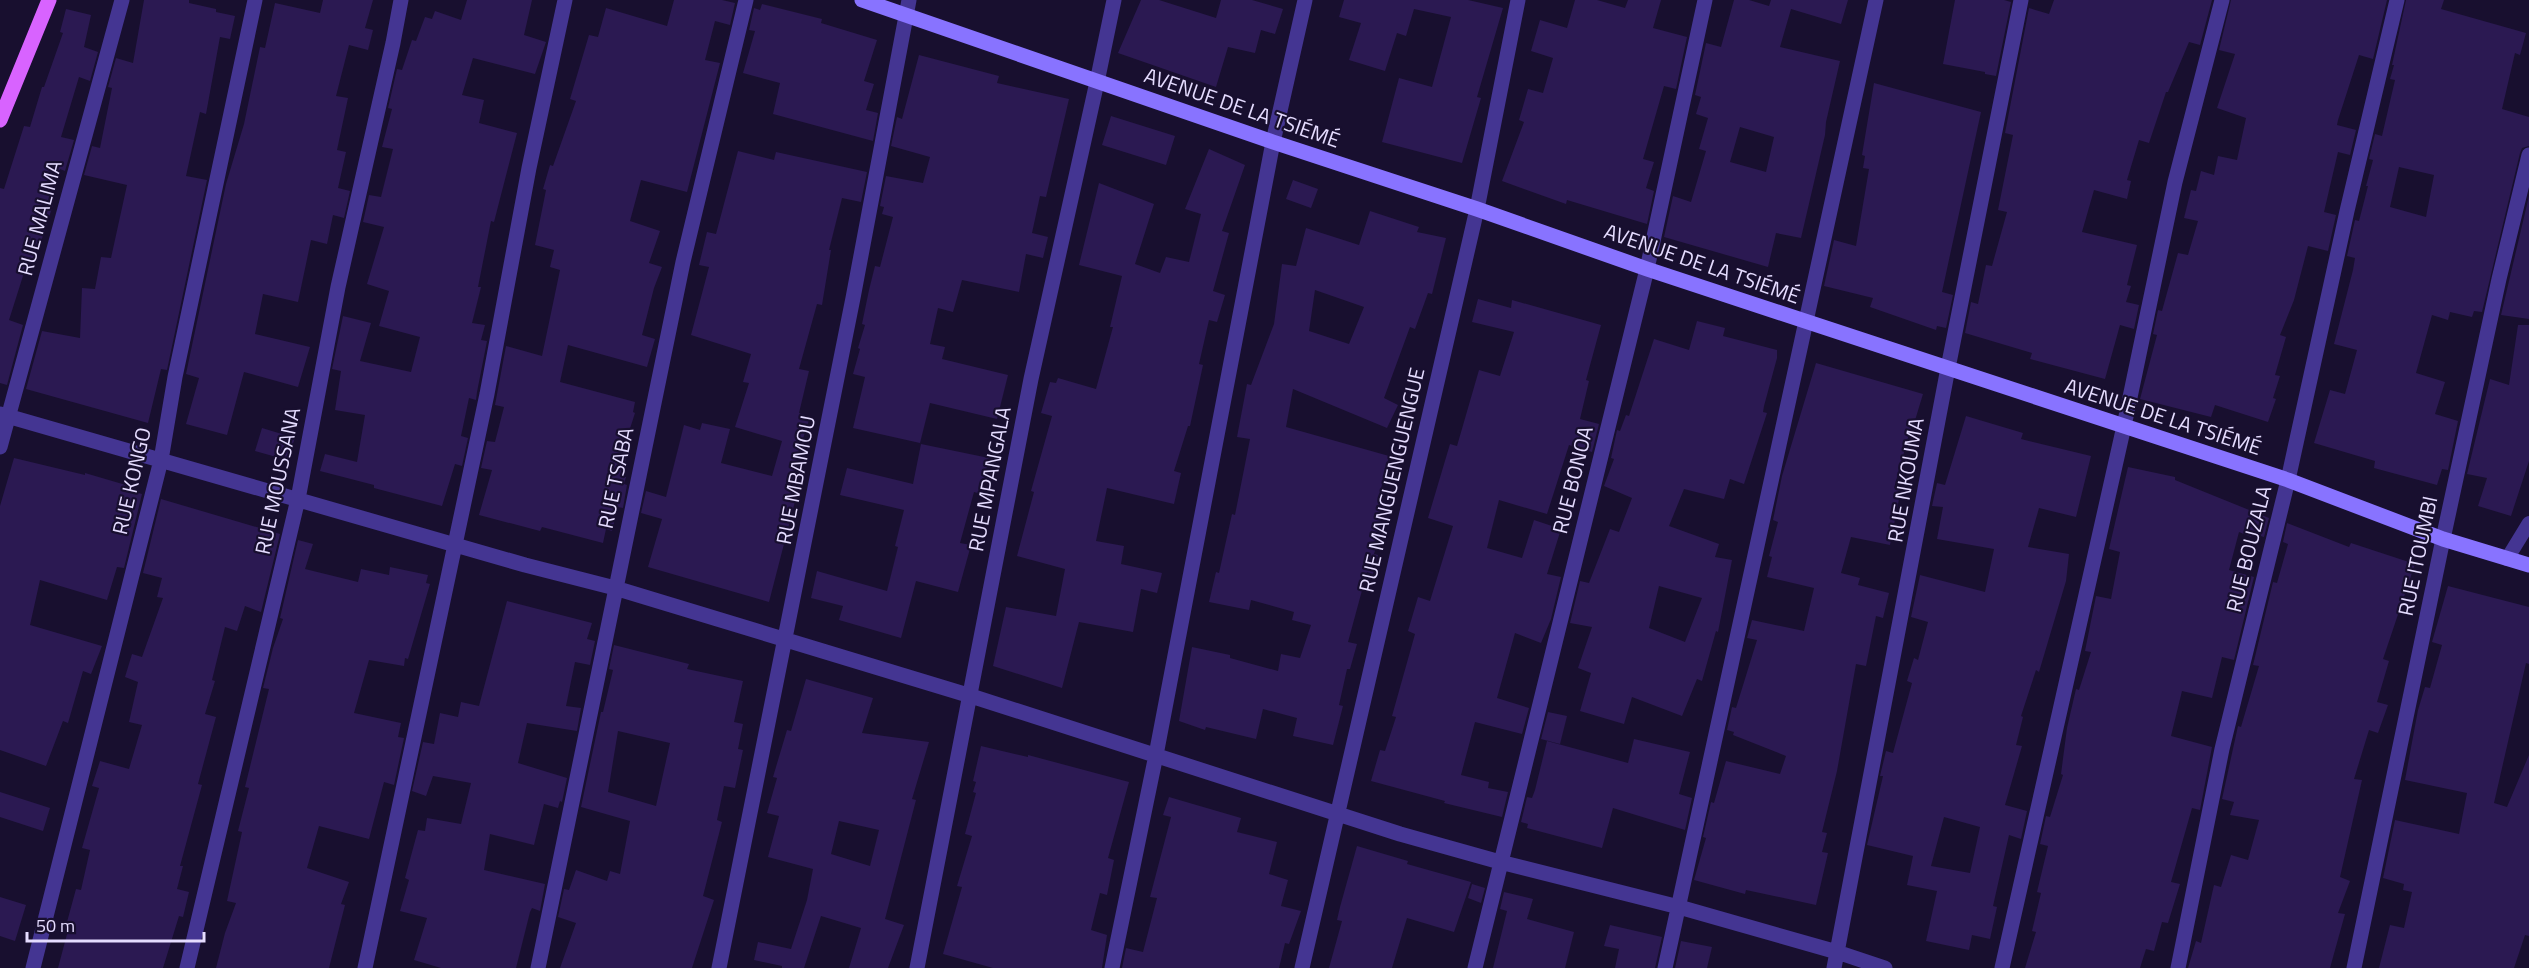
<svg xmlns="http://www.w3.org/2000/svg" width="2529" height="968" font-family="'Titillium Web',sans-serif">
<rect width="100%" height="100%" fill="#180f2f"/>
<!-- building -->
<path fill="#2b1952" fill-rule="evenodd" d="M144,0H189V3L216,9V12L235,16L230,39L220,37L206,114L200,112L186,176L207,180L167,370L161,369L148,423L26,389L42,331L80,338L82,288L95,289L101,257L111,258L127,185L84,175L92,146L100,148L112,88L108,87L116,58L133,63Z
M323,0H373L365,28L373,30L368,50L349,45L336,96L348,98L337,150L346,152L338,188L350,191L344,218L333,215L327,244L311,240L298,302L263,294L255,334L310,347L298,387L244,372L227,435L186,424L199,378L186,374L226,184L244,124L260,47L265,48L275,3L320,13Z
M467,0H532L524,35L546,42L535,74L473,58L462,95L484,100L479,123L517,133L494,222L491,221L478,287H481L472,323L485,325L481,340L487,341L477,392L476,400L469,398L461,436L468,438L462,466L455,464L442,506L374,488V485L320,471L325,454L357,462L365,415L335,410L341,371L332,369L343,316L371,323L360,361L411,372L420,337L379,326L389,291L367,284L384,227L363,222L369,195L381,197L393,149L382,147L392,109L388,108L397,69L402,70L412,40L416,41L425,17L432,19L435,11L461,20Z
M674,0H722L735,3L730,25L715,21L705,60L720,63L687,192L641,180L630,221L660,231L649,263L662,267L654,288L642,335L655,339L647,367L568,345L560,382L635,402L633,412L635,413L626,441L631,443L621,476L626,477L624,484L627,485L623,508L618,507L612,531L606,529L603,543L542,527L540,531L479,515L492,470L481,468L487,441L495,442L504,407L495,405L506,346L542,356L560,270L550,267L554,250L535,245L546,190L543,189L550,165L553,166L576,101L570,99L589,35L598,37L606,8L667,26Z
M1141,0H1159L1216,18L1221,0H1252L1283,9L1275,34L1261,30L1255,53L1228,47L1216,87L1118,53Z
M1344,0H1468L1503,8L1477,97L1481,98L1462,163L1382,142L1399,78L1432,87L1451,17L1414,9L1406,36L1397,33L1385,71L1349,60L1361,23L1339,17Z
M1575,0H1597L1625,8L1628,0H1661L1653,28L1687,37L1676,89L1664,86L1643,159L1654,162L1646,188L1654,191L1647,224L1567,200L1566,204L1502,181L1524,122L1519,120L1528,89L1543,93L1553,58L1531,51L1540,20L1567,28Z
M1734,0H1749L1769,6L1771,0H1848L1841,24L1791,9L1780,47L1840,61L1826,122L1825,135L1801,238L1776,233L1768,267L1664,237L1673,196L1691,202L1706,151L1699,149L1708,118L1696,114L1701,97L1695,95L1706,43L1721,47ZM1740,127L1774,137L1766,172L1730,162Z
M1955,0H2004L2011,2L1996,76L1985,74V72L1943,64Z
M2054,0H2212L2200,45L2189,42L2168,92H2166L2149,143L2139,140L2127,180L2131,181L2127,199L2094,190L2082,232L2137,245L2127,285L2131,286L2126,302L2139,305L2134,329L2120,325L2105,379L2030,359L2032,353L1965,333L1971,302L1978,304L1986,265L1992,266L2007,212L1998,210L2013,135L2005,133L2029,8L2049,14Z
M2231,0H2387L2373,59L2359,55L2338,120L2337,125L2356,130L2350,155L2338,152L2324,212L2336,215L2328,251L2308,246L2294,300L2280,335L2286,337L2275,375L2280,376L2273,398L2276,399L2268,422L2215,405L2211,417L2140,399L2157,335L2153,334L2158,310L2162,311L2178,253L2188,255L2198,221L2184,218L2191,190L2196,191L2201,171L2214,175L2218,156L2237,160L2246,118L2217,108L2235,54L2219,50Z
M2406,0H2444L2441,9L2526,33L2520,55L2515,53L2502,109L2529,117V146L2522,148L2520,153L2482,312L2474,311L2472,317L2450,312L2448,320L2432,315L2416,373L2445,382L2435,414L2458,421L2448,470L2442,469L2437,485L2374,468L2375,461L2314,443L2330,390L2345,394L2357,350L2334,344L2353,270L2355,258L2347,256L2355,220L2359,221L2368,186H2366L2373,160L2369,159L2375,134L2382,136L2395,80L2390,79L2394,65H2392ZM2399,167L2434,175L2426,217L2390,207Z
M762,4L822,19L821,23L877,40L864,81L874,84L866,110L878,113L873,141L773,114L780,83L743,73L755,31L749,30L754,8L760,10Z
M66,9L91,15L84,47L98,52L90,81L79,77L61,137L74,140L65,171L60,169L51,204L53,205L35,260L29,257L9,320L23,325L7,385L0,383V188L4,189L24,126L30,127L42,87H44L63,33L60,32Z
M919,55L999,76L997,83L1069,99L1046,197L1040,196L1032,233L1048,237L1043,258L1026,254L1019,292L962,280L953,312L938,308L930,344L945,347L942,359L1008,375L997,419L930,403L920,443L853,428L865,377L853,374L860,349L858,348L865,325L862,324L869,290L875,266L880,267L893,217L882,214L884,207L880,206L886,176L923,183L930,157L891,146L897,117L902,119Z
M1874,83L1981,112L1942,292L1953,295L1946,328L1937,326L1936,330L1870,307L1873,298L1824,286L1834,240L1856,246L1869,169L1863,168L1865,156L1862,155Z
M1111,116L1175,136L1166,165L1102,145Z
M1209,149L1245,165L1222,231L1229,233L1213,291L1225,295L1217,322L1209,320L1199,364L1203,365L1190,426H1188L1174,471L1181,473L1174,504L1107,488L1096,541L1124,546L1121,564L1162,573L1157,593L1141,589L1133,632L1079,622L1062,688L993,666L1006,607L1056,616L1065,569L1017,556L1034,492L1031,491L1052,416L1041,413L1050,382L1056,383L1058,378L1096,389L1113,327H1110L1122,276L1079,265L1099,183L1154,204L1135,264L1160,273L1166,257L1189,262L1201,214L1185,209Z
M738,151L774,160L776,152L867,172L861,202L842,198L829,250H831L822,305L817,304L799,369L809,371L799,413L810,417L799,451L801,452L793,480L800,482L769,602L648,567L662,519L641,513L646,491L666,497L684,425L700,430L702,423L730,429L721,463L772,476L782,441L735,427L749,383L743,382L751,354L691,335L709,267L699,265L707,232L716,234Z
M1293,180L1318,189L1311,208L1286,199Z
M2529,196V319L2501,315Z
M1370,211L1419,227L1417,232L1446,238L1432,294L1428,293L1415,329L1410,327L1384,398L1398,405L1387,428L1293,389L1286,427L1389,456L1378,501L1389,505L1374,554L1378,555L1373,574L1367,572L1348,642L1357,644L1350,669H1347L1339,705L1343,706L1333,745L1293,736L1297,718L1263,709L1256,739L1206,727L1205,730L1179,721L1192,647L1230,655V658L1278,671L1281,654L1300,658L1311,625L1292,620L1294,612L1251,600L1249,610L1209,602L1216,572L1219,573L1232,514L1235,515L1250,439L1237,437L1247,384L1251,385L1274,324L1282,264L1296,266L1306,228L1359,245ZM1315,290L1364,307L1349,344L1309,331Z
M1478,299L1511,308L1512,300L1601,325L1586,380L1589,381L1580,419L1599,424L1592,452L1569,445L1547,514L1499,500L1487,548L1522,558L1534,520L1561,529L1547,574L1561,577L1551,619L1541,643L1515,633L1497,698L1529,708L1522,734L1475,722L1461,775L1489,782L1488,788L1508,792L1502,817L1444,803L1445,801L1371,781L1380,750L1385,751L1396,717L1392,716L1415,634L1408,631L1418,597L1430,601L1453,526L1428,518L1450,444L1457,446L1479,370L1500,376L1514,332L1472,322Z
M1697,321L1725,328L1723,336L1777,350V358L1764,406L1763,412L1767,413L1744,484L1730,479L1724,499L1684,489L1669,526L1719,544L1715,557L1732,560L1718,632L1716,631L1702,681L1697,679L1682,716L1632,697L1624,724L1580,711L1591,673L1578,668L1592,627L1570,623L1580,581L1589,583L1610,529L1619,532L1632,498L1604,486L1614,459L1611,458L1617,430L1620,431L1626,415L1629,416L1654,339L1689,350ZM1659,586L1702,598L1685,642L1649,628Z
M2518,325H2529V461L2511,516L2478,506L2487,478L2467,474L2490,379L2509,385Z
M1816,363L1923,394L1913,427H1911L1894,488L1901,489L1890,545L1851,537L1841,573L1860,578L1858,585L1889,593L1883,618L1876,616L1866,666L1856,664L1837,771L1822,832L1827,833L1822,852L1828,853L1816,905L1746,890L1745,894L1694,880L1706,838L1703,837L1711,802L1714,803L1726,761L1780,774L1786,756L1733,735L1734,732L1727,730L1732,707L1736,708L1757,640L1747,638L1752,620L1804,631L1814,588L1767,577L1772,557L1769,556L1778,522L1773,520L1782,476Z
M1966,416L2023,433L2021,439L2091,456L2076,517L2039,508L2028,547L2069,554L2066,581L2039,672L2036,670L2021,716L2023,717L2016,745L2022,746L2005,805L2027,811L2021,839L2009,835L1993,906L1997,907L1990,939L1972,935L1969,950L1926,941L1937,891L1907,885L1913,856L1867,845L1883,776H1880L1886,751L1893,753L1912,683L1907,681L1914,658L1918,660L1928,622L1911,617L1920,575L1985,592L1994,549L1937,539L1943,507L1932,506L1937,483L1945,485ZM1944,817L1980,827L1970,873L1931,866Z
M262,428L295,438L287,460L255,451Z
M921,444L989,458L981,494L974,492L960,543L971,545L958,592L916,581L901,638L839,620L843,606L811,598L817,571L887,591L898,547L895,546L904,510L840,495L847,468L913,484Z
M14,458L85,475V473L136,488L135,492L142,494L124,568L117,567L107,600L40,580L30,625L102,646L91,674L83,671L68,723L63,721L46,766L0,750V506Z
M2128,467L2175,477V480L2269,518L2264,537L2253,534L2251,537L2239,532L2229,570L2254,577L2234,660L2222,657L2212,698L2182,691L2171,736L2212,747L2200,810L2192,808L2171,882L2180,884L2168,923L2162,922L2154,951L2146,949L2140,968H2025L2036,932L2032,931L2041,893L2037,892L2048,846L2040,844L2046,816L2050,817L2063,775L2061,774L2067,728L2076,689L2079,690L2091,652L2085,651L2096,596L2111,599L2120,552L2109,549Z
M161,499L280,534L261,612L245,606L237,631L225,627L212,680L215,681L205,714L216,717L198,784L202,785L180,866H183L177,889L189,892L183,917L179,916L163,968H58L70,923L67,922L76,889L81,890L90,850L82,848L99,788L92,786L100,761L129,769L142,725L129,722L138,682L125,677L132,654L142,657L163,598L157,597L162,578L143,573Z
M2287,523L2349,547L2351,543L2415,564L2383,659L2389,661L2377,702L2388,705L2378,733L2369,730L2354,779L2362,780L2340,877L2350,881L2338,913L2345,914L2330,968H2188L2196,941L2201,943L2214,885L2221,887L2231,855L2248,860L2259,820L2230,815L2234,802L2222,799L2238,726L2241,727L2259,666L2253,665L2273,582L2277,583L2288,544L2283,542Z
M298,540L313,544L305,569L358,582L361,569L389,575L390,567L428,575L426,583L430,584L408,659L405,658L404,666L369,660L354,713L401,723L398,737L404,738L394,785L384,782L369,839L319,826L307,868L349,882L341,904L345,905L329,968H216L225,933L236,903L227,901L242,832L238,831L249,788L245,787L269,689L263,688L273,648L283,619L280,618Z
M2448,586L2529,607V664L2526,663L2494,803L2507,807L2529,755V936L2525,935L2514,968H2379L2390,925L2404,928L2412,892L2403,890L2404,884L2383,878L2395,820L2459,834L2467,793L2405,780L2418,710L2425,687L2430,688L2442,645L2432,642Z
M507,601L592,623L587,639L595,641L590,665L575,662L566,706L581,708L577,731L527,723L518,763L567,778L562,802L560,801L558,808L544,804L534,845L490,834L484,870L545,884L540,911L532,908L530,912L516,968H441L414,960L427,918L400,911L409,880L405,878L418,830L425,831L427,818L461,824L471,783L433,776L426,796L412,791L423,742L434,744L440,713L458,717L461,702L479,706Z
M614,645L689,664L687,669L743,681L734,722L743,724L738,749L743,750L735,788L724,786L717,820L722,822L703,896L714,900L692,968H560L576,923L558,917L564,889L569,890L576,870L607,881L610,871L620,874L630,821L581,807L601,712H603L613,670L609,669ZM618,731L670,743L656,806L608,792Z
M806,679L873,698L862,733L929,742L912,799L916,800L885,919L904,925L888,968H849L861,928L821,916L804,968H782V966L754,960L758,942L791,949L807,900L813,869L768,857L779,816L767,813L777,778L773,777L787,730L791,731ZM839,821L879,830L870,866L831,854Z
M1548,712L1567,716L1560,744L1541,739Z
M1634,739L1690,752L1679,794L1692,798L1685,830L1613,808L1602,848L1527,828L1528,824L1521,822L1527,797L1532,798L1535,790L1547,741L1628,763Z
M981,746L1028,757V755L1129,782L1108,858L1114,860L1107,895L1100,893L1091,930L1107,935L1102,968H993L943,954L962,887L957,886L972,836L965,834L976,793L973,792L976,782L973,781Z
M0,792L50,808L43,831L0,817Z
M1169,797L1241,818L1237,832L1277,842L1269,874L1288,880L1281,906L1301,911L1289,944L1285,943L1279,968H1122L1126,948L1143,952L1157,898L1150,897L1171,817L1163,815Z
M1357,846L1408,861L1407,864L1471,882L1454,932L1407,918L1392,968H1329L1342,921L1337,920L1340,907Z
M1472,884L1485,888L1481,903L1468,898Z
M1504,892L1533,899L1527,919L1574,932L1565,968H1493L1507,911L1500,909Z
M0,897L26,905L15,941L0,936Z
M1610,925L1662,937L1655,968H1615L1619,949L1604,946Z
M1681,941L1712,947L1707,968H1675Z"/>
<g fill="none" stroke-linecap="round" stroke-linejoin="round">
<!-- service -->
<path stroke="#443592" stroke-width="14" d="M2507,559L2529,523"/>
<!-- minor -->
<path stroke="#443592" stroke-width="15" d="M0,414L525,565L615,588L971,696L1400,834L1500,862L1679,907L1837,952L1885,968
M0,447L122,0
M2443,539L2499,279L2529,155
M33,968L161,460L175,377L255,0
M187,968L298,499L338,287L393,43L401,0
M365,968L487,394L529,168L565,0
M538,968L683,262L746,0
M719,968L853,298L909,0
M917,968L1031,379L1097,82L1114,0
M1112,968L1156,755L1273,142L1305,0
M1302,968L1477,209L1518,0
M1475,968L1647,269L1705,0
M1665,968L1876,0
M1834,968L1948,368L2021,0
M2002,968L2124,426L2175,182L2222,0
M2178,968L2222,749L2288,480L2347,211L2397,0"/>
<!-- tertiary -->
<path stroke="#443592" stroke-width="15" d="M2354,968L2443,539"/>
<!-- secondary -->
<path stroke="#8873ff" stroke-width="15" d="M862,0L1273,142L1477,209L1647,269L2288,480L2443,539L2529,565"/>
<!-- primary -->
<path stroke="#d863ff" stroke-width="15" d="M0,120L49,0"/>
</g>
<g text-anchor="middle" stroke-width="4.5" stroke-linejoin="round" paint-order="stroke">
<!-- street labels -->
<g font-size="21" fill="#e5dcff" stroke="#180f2f">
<text transform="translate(1242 108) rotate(19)" y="7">AVENUE DE LA TSIÉMÉ</text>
<text transform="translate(40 218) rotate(-75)" y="7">RUE MALIMA</text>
<text transform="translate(1702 264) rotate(19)" y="7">AVENUE DE LA TSIÉMÉ</text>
<text transform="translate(2163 417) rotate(18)" y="7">AVENUE DE LA TSIÉMÉ</text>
<text transform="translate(616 478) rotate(-78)" y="7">RUE TSABA</text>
<text transform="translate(990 479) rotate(-79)" y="7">RUE MPANGALA</text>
<text transform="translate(796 480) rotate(-79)" y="7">RUE MBAMOU</text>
<text transform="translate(1392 480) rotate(-77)" y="7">RUE MANGUENGUENGUE</text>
<text transform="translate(1573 480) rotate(-76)" y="7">RUE BONOA</text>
<text transform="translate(1906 480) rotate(-80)" y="7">RUE NKOUMA</text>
<text transform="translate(132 481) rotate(-77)" y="7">RUE KONGO</text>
<text transform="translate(278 481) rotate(-78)" y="7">RUE MOUSSANA</text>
<text transform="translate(2249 549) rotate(-76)" y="7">RUE BOUZALA</text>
<text transform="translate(2418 556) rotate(-78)" y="7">RUE ITOUMBI</text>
</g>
</g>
<!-- scale -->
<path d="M27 932v9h177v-9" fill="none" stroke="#e5dcff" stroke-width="3"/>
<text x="36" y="932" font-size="18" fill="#e5dcff" stroke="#180f2f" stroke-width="4.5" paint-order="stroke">50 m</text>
</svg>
